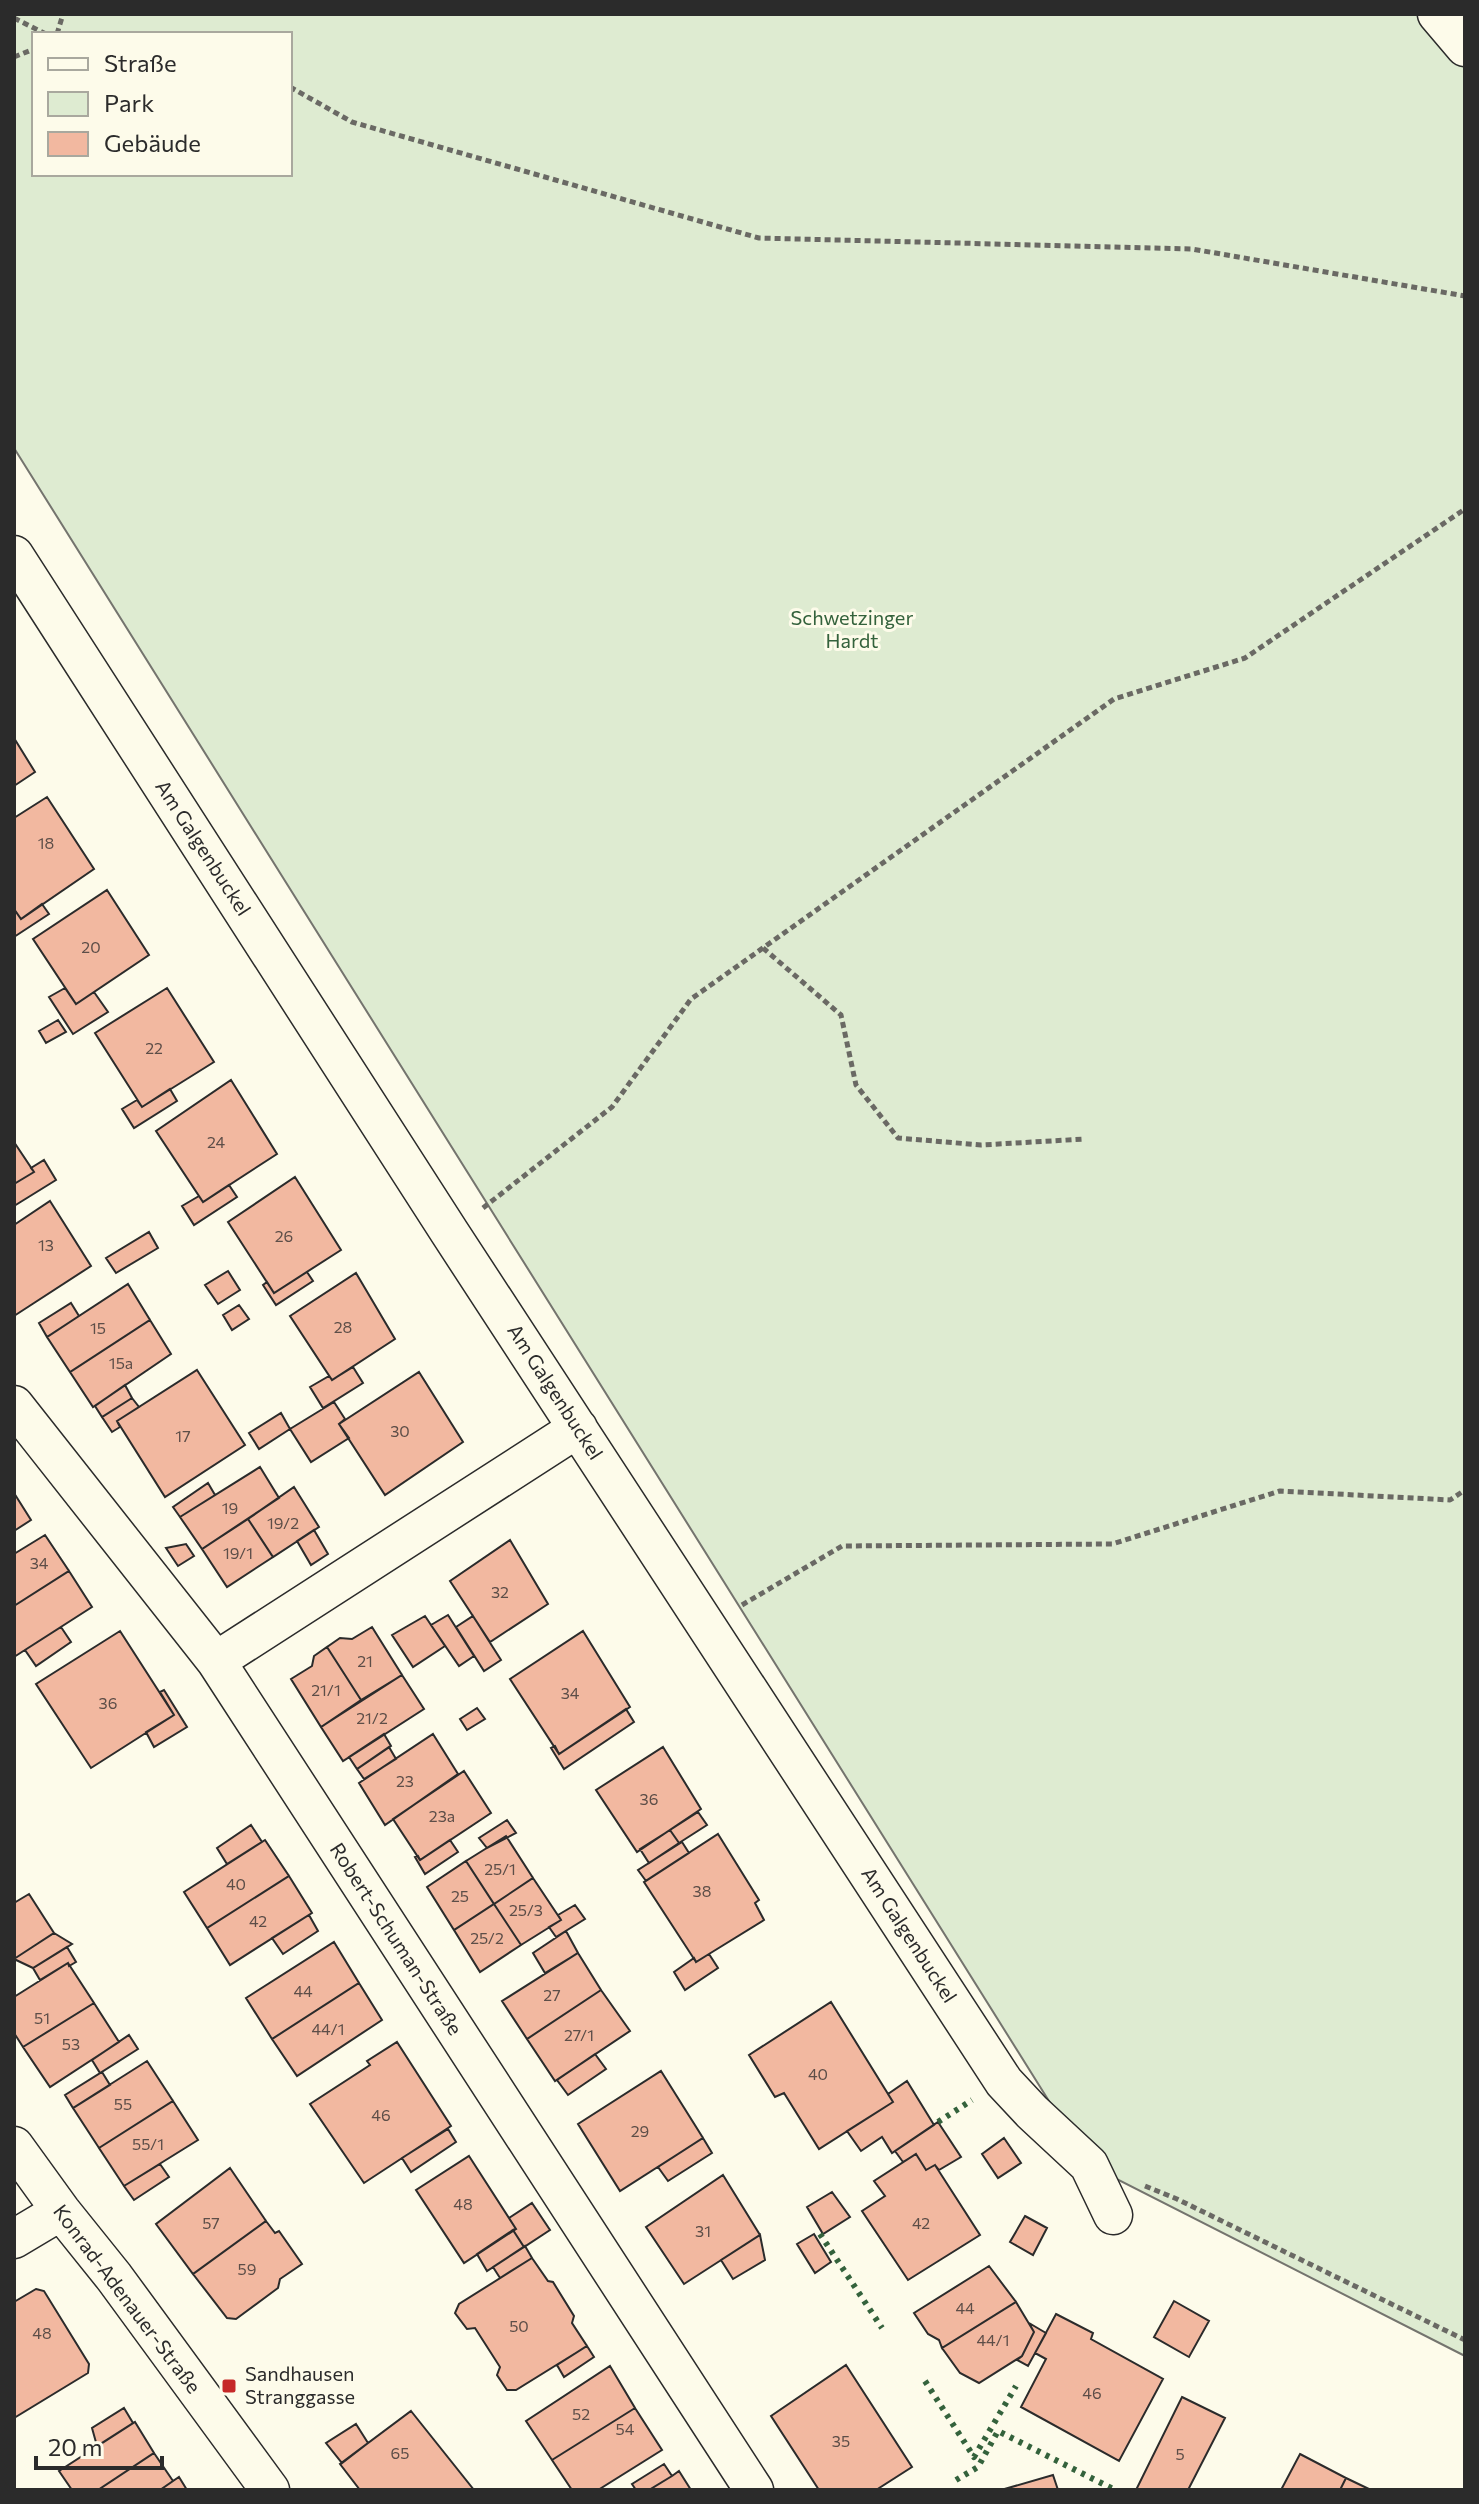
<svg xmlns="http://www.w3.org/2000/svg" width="1479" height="2504" font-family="Commissioner,sans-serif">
<rect width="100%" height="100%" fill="#fdfbea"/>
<!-- green -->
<path fill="#deebd1" stroke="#74746e" stroke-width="2" fill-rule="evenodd" d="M14,14H1465V2356L1089,2165L14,448ZM34,34H290V174H34Z"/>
<!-- building -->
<path fill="#f2b8a0" stroke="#2b2b2b" stroke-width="2" d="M14,738L35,772L14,786Z
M47,797L94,869L21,919L14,909V818Z
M107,890L149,955L76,1004L33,939Z
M42,904L49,914L14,937V909L21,919Z
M65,988L76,1004L94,992L108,1012L73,1034L49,997Z
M167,988L214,1062L142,1107L95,1033Z
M58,1020L66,1032L46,1043L39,1031Z
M231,1080L277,1154L203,1202L156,1131Z
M170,1089L177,1101L134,1128L122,1109L137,1100L142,1107Z
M14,1142L34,1172L14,1184Z
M44,1160L56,1180L14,1206V1184L34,1172L31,1168Z
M295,1177L341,1250L274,1293L228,1222Z
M229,1185L237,1197L194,1225L182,1206L199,1196L203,1202Z
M50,1201L91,1266L14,1316V1225Z
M149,1232L158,1248L116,1273L106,1258Z
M228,1271L240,1290L218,1304L205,1285Z
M307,1272L313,1281L276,1305L263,1285L267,1282L274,1293Z
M356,1273L395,1339L332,1380L290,1316Z
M128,1284L150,1320L70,1372L47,1337Z
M71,1303L79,1316L47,1337L39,1323Z
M239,1305L249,1319L232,1330L223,1315Z
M150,1320L171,1354L93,1407L70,1372Z
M353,1367L363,1383L323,1408L310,1387L329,1376L332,1380Z
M197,1370L245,1445L165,1497L117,1421Z
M419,1372L463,1442L385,1495L339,1424Z
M125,1385L132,1398L102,1417L95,1406Z
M132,1398L139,1407L117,1421L120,1427L112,1432L102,1417Z
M334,1402L345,1419L339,1424L349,1438L311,1462L290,1429Z
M281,1413L290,1429L259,1449L249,1433Z
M260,1467L279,1498L202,1549L180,1517Z
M208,1483L215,1495L180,1517L173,1507Z
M294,1487L319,1527L273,1557L248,1519Z
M14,1493L31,1520L14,1531Z
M248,1519L273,1557L227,1587L202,1549Z
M314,1530L328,1554L311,1565L297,1541Z
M45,1535L69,1571L14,1606V1554Z
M510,1540L548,1604L490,1642L450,1581Z
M186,1544L194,1556L178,1566L166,1548Z
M69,1571L92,1607L14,1657V1606Z
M448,1615L474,1656L459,1666L431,1625Z
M425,1616L445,1646L413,1667L392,1635Z
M473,1616L501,1660L484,1671L456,1627Z
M61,1627L71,1642L36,1666L25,1650Z
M372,1627L402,1675L361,1700L327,1647L340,1638L352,1639Z
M120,1631L174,1715L91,1768L36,1684Z
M583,1631L630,1707L559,1754L510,1679Z
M327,1647L361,1700L321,1727L291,1679L312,1666L314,1656Z
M402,1675L424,1709L343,1761L321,1727Z
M164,1690L187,1727L154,1747L146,1732L174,1715L160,1692Z
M477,1708L485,1719L467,1730L460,1719Z
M626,1709L634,1722L564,1769L551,1748L555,1746L559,1754Z
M384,1734L391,1746L357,1769L349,1757Z
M433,1734L458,1774L385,1825L359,1783Z
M389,1747L396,1759L364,1779L357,1769Z
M663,1747L701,1809L637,1852L596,1790Z
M464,1771L491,1813L420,1860L393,1819Z
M698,1812L707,1825L679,1843L670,1830Z
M507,1820L516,1833L487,1848L479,1838Z
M251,1825L262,1842L227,1864L217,1848Z
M670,1830L679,1843L649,1863L640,1849Z
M718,1834L759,1900L755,1903L764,1920L696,1962L644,1882Z
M506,1836L533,1878L494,1904L466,1861Z
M265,1840L289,1876L207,1928L184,1892Z
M450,1840L458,1852L425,1874L415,1857L418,1856L420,1860Z
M682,1842L689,1853L646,1881L638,1870Z
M466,1861L494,1904L454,1930L427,1887Z
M289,1876L312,1913L230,1965L207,1928Z
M533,1878L561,1920L521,1945L494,1904Z
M29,1894L54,1933L14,1959V1903Z
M494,1904L521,1945L480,1972L454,1930Z
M575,1905L585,1919L556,1937L549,1927L561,1920L558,1915Z
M309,1915L318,1931L283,1954L272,1938Z
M566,1931L578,1953L545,1973L533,1953Z
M54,1933L72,1944L33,1968L14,1959Z
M334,1942L359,1983L272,2039L246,1998Z
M67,1947L76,1962L69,1966L68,1963L40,1980L33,1968Z
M578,1953L601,1990L527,2039L502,2001Z
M709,1954L718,1968L685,1990L674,1972L694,1958L696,1962Z
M68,1963L94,2003L23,2047L14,2033V1997Z
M359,1983L382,2020L297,2076L272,2039Z
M601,1990L630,2031L555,2081L527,2039Z
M831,2002L893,2102L819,2149L784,2093L775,2097L749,2055Z
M94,2003L119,2042L50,2087L23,2047Z
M129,2035L138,2049L100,2073L92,2060Z
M397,2042L451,2126L364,2183L310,2104L370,2065L367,2061Z
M595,2054L606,2069L568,2095L557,2080Z
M147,2061L173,2101L99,2148L73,2108Z
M661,2071L703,2138L620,2191L578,2124Z
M102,2072L110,2085L73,2108L65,2095Z
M907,2081L934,2125L892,2153L882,2137L861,2151L847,2131L893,2102L888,2094Z
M173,2101L198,2140L124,2186L99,2148Z
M938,2122L961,2157L939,2170L935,2165L926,2170L916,2154L903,2162L895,2151Z
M448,2129L456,2142L411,2172L402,2158Z
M703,2138L712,2153L668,2181L658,2167Z
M1004,2138L1021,2163L998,2178L982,2154Z
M916,2154L926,2170L935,2165L980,2235L908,2280L862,2211L885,2196L874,2181Z
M469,2156L516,2229L464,2263L416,2190Z
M160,2164L169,2177L134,2200L124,2186Z
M230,2168L266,2221L193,2274L156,2224Z
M723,2175L760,2235L684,2284L646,2227Z
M832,2192L850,2217L823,2234L807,2207Z
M532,2203L550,2230L524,2247L513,2230L516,2229L509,2218Z
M1025,2216L1047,2228L1033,2255L1010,2242Z
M266,2221L275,2233L279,2231L302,2264L280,2279L278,2288L236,2319L227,2318L193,2274Z
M513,2230L524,2247L487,2271L477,2254Z
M814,2234L831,2262L815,2273L797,2244Z
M760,2235L765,2260L733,2279L721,2260Z
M525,2246L532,2258L500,2278L493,2267Z
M532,2258L548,2281L553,2282L574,2316L572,2323L587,2346L516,2390H507L497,2375L500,2367L475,2328L467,2329L455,2313L459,2304Z
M989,2266L1016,2302L942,2348L939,2340L928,2334L914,2313Z
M36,2289L44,2291L89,2364L88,2373L14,2418V2302Z
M1174,2301L1209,2321L1189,2357L1154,2337Z
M1016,2302L1034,2332L1022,2356L979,2383L960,2373L942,2348Z
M1056,2314L1093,2333L1091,2339L1163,2379L1119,2461L1021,2407L1046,2359L1035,2353Z
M1029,2323L1046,2333L1028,2366L1017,2360L1022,2356L1034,2332Z
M587,2346L594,2357L564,2377L557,2365Z
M846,2365L912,2467L876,2490H819L771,2416Z
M610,2366L635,2408L552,2460L526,2421Z
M1182,2397L1225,2418L1188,2490H1136Z
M124,2408L133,2423L97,2446L92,2428Z
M635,2408L662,2450L598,2490H572L552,2460Z
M411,2411L474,2490H360L340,2464Z
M135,2422L154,2453L98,2490H72L59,2471Z
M356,2424L368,2443L342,2463L326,2443Z
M154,2453L173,2481L160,2490H98Z
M1300,2454L1346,2478L1340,2490H1281Z
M664,2464L672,2476L649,2490H636L632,2484Z
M679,2471L691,2490H649L672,2476Z
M1053,2475L1058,2490H1001Z
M179,2477L187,2490H160L173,2481Z
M1346,2478L1371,2490H1340Z"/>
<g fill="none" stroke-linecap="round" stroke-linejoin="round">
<!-- minor casing -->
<g stroke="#2b2b2b" stroke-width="41">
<path id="minor" d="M1437,14L1465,47
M14,555L450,1233L1004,2082L1032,2112L1089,2165L1113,2215
M14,1405L216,1661L754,2490
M216,1661L578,1428
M14,2146L61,2211L114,2277L270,2490
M14,2239L61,2211"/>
</g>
<!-- path -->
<path stroke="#6a6964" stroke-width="5" stroke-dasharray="6 4" stroke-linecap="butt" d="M14,18L46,34
M57,34L63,14
M14,57L34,49
M290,87L352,122L759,238L1192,249L1465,296
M763,948L841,1015L856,1085L898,1138L981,1145L1085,1139
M483,1208L612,1107L691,999L1114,699L1245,658L1465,509
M742,1605L842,1546L1112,1544L1280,1491L1450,1500L1465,1490
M1145,2186L1177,2199L1465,2340"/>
<!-- minor -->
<use href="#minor" stroke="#fdfbea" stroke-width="38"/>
<!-- hedge -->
<path stroke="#34623c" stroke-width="6" stroke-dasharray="4 6" stroke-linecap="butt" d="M938,2122L972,2100
M820,2234L882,2328
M925,2381L974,2457L1016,2386
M956,2480L978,2467L998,2431L1115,2490"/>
</g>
<!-- markers -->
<rect fill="#c62828" stroke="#fdfbea" stroke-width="3" x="221" y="2378" width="16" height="16" rx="4"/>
<g text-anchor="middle" stroke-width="6" stroke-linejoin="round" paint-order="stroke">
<!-- number labels -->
<g font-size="16" fill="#5d4e48">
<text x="46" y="849">18</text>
<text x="91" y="953">20</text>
<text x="154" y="1054">22</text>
<text x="216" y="1148">24</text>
<text x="284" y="1242">26</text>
<text x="46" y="1251">13</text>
<text x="343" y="1333">28</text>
<text x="98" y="1334">15</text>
<text x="121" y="1369">15a</text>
<text x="400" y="1437">30</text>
<text x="183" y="1442">17</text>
<text x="230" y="1514">19</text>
<text x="283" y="1529">19/2</text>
<text x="238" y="1559">19/1</text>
<text x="39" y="1569">34</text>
<text x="500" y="1598">32</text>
<text x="365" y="1667">21</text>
<text x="326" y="1696">21/1</text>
<text x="570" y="1699">34</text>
<text x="108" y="1709">36</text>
<text x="372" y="1724">21/2</text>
<text x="405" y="1787">23</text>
<text x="649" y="1805">36</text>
<text x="442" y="1822">23a</text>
<text x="500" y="1875">25/1</text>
<text x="236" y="1890">40</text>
<text x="702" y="1897">38</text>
<text x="460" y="1902">25</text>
<text x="526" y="1916">25/3</text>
<text x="258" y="1927">42</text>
<text x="487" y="1944">25/2</text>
<text x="303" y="1997">44</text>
<text x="552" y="2001">27</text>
<text x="42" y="2024">51</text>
<text x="328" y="2035">44/1</text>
<text x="579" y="2041">27/1</text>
<text x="71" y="2050">53</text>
<text x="818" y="2080">40</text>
<text x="123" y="2110">55</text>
<text x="381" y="2121">46</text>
<text x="640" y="2137">29</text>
<text x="148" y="2150">55/1</text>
<text x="463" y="2210">48</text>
<text x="211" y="2229">57</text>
<text x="921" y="2229">42</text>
<text x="703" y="2237">31</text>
<text x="247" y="2275">59</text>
<text x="965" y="2314">44</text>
<text x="519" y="2332">50</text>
<text x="42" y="2339">48</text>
<text x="993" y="2346">44/1</text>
<text x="1092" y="2399">46</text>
<text x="581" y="2420">52</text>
<text x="625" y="2435">54</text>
<text x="841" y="2447">35</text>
<text x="400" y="2459">65</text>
<text x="1180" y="2460">5</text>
</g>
<!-- park labels -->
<g font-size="20" fill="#34623c" stroke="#fdfbea">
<text x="852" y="625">Schwetzinger<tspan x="852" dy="23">Hardt</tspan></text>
</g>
<!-- street labels -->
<g font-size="20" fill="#2b2b2b" stroke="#fdfbea">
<text transform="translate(203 848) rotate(57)" y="7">Am Galgenbuckel</text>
<text transform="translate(555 1392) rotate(57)" y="7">Am Galgenbuckel</text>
<text transform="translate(909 1935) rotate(57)" y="7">Am Galgenbuckel</text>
<text transform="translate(396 1939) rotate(57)" y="7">Robert-Schuman-Straße</text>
<text transform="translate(127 2299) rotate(53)" y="7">Konrad-Adenauer-Straße</text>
</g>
<!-- poi labels -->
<g font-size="20" fill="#2b2b2b" stroke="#fdfbea" text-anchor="start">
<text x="245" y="2381">Sandhausen<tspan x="245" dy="23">Stranggasse</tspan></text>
</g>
</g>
<!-- border -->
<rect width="1479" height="2504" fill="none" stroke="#2b2b2b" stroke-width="32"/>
<!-- legend -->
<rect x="32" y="32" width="260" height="144" fill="#fdfbea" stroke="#a9a89e" stroke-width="2"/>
<rect x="48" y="58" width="40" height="12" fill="#fdfbea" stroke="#a9a89e" stroke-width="2"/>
<text x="104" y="72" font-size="24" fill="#2b2b2b">Straße</text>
<rect x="48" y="92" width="40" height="24" fill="#deebd1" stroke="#a9a89e" stroke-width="2"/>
<text x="104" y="112" font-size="24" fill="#2b2b2b">Park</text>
<rect x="48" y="132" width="40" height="24" fill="#f2b8a0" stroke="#a9a89e" stroke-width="2"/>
<text x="104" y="152" font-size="24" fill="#2b2b2b">Gebäude</text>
<!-- scale -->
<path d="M36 2456v12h126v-12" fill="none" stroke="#2b2b2b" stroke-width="4"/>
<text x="48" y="2456" font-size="24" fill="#2b2b2b" stroke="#fdfbea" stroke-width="6" paint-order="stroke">20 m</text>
</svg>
